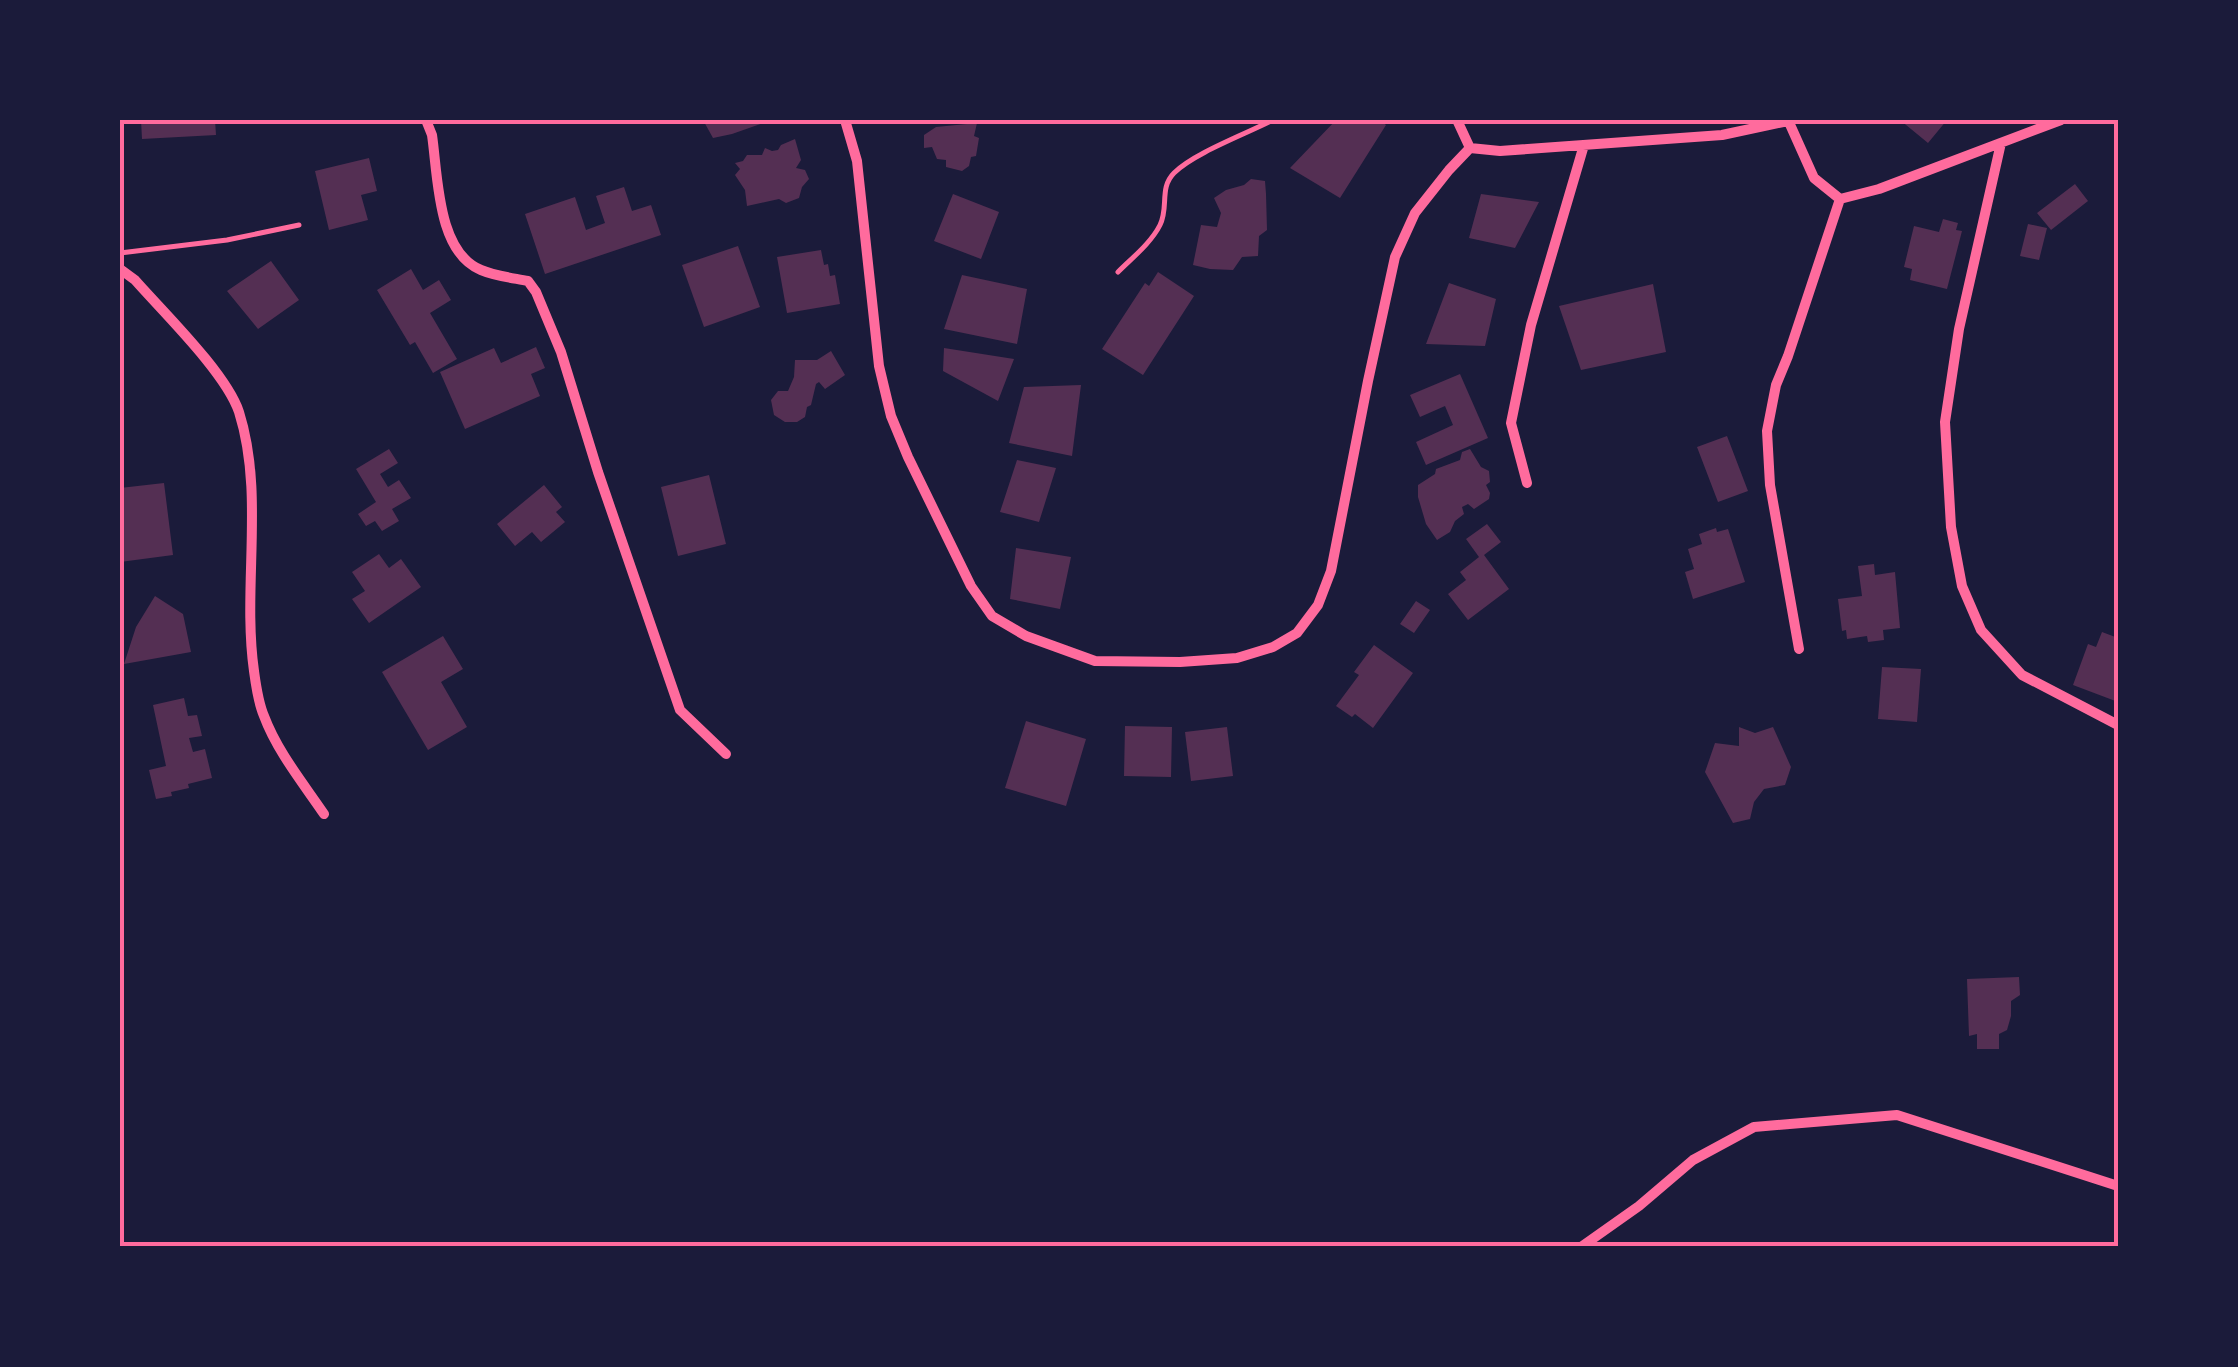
<svg xmlns="http://www.w3.org/2000/svg" width="2238" height="1367" font-family="Barlow,sans-serif">
<rect width="100%" height="100%" fill="#1b1b3a"/>
<!-- building -->
<path fill="#542f53" d="M141,120H215L216,135L142,139Z
M703,120H772L732,134L713,138Z
M1336,120H1380L1386,125L1340,198L1290,168Z
M1900,120H1947L1928,143Z
M977,123L974,136L979,138L976,156L971,157L969,166L962,171L946,167V160L937,159L932,147L924,148V135L936,127Z
M795,139L801,160L796,168L805,170L809,179L802,187L799,198L786,203L779,199L747,206L745,190L735,175L740,169L735,163L743,161L747,155H762L765,148L772,151L778,150L781,145Z
M369,158L377,191L361,195L368,220L329,230L315,171Z
M1251,179L1265,181L1266,194L1267,230L1259,236L1258,256L1242,257L1233,270L1210,269L1193,265L1201,225L1217,227L1221,213L1214,198L1226,190L1244,185Z
M2075,184L2088,201L2051,230L2037,213Z
M624,187L632,211L651,205L661,235L545,274L525,214L575,197L586,230L605,223L596,196Z
M953,194L999,212L981,259L934,241Z
M1481,194L1539,202L1515,248L1469,238Z
M1943,219L1958,223L1956,230L1962,231L1947,289L1910,280L1912,269L1904,267L1914,226L1939,232Z
M2028,224L2047,228L2039,260L2020,256Z
M738,246L760,307L704,327L682,265Z
M821,250L824,265L828,264L830,276L835,275L840,304L787,313L777,257Z
M271,261L299,300L258,329L227,291Z
M411,269L423,290L439,280L451,300L430,313L457,359L433,373L415,342L410,345L377,290Z
M1158,272L1194,296L1143,375L1102,349L1145,283L1149,286Z
M962,275L1027,289L1017,344L944,329Z
M1449,283L1496,299L1485,346L1426,344Z
M1653,284L1666,352L1581,370L1559,306Z
M536,347L545,368L531,374L540,396L465,429L440,372L494,348L501,363Z
M944,348L1014,359L998,401L943,371Z
M831,351L845,375L825,389L819,382L816,384L811,405L807,407L805,417L797,422H785L774,415L771,400L778,391H788L794,377L795,360H817Z
M1460,374L1488,438L1426,465L1416,442L1453,425L1445,406L1420,417L1410,395Z
M1081,385L1072,456L1009,443L1024,387Z
M1727,436L1748,491L1718,502L1697,447Z
M389,449L398,463L380,474L388,487L399,480L411,498L392,509L399,521L382,531L375,521L366,526L358,514L376,502L356,469Z
M1470,449L1481,467L1489,471L1490,482L1486,485L1490,493L1489,499L1474,509L1468,504L1462,507L1464,514L1455,521L1450,532L1437,540L1426,524L1418,497V485L1435,474L1436,469L1460,460L1462,452Z
M1017,460L1056,468L1039,522L1000,512Z
M709,475L726,544L678,556L661,487Z
M164,483L173,555L120,562V488Z
M544,485L562,507L556,512L565,522L541,542L532,532L515,546L497,524Z
M1487,524L1501,542L1484,555L1509,589L1468,620L1448,594L1466,580L1460,572L1479,557L1466,539Z
M1716,528L1717,532L1728,529L1745,582L1693,599L1685,572L1694,569L1688,549L1702,544L1699,534Z
M1016,548L1071,557L1060,609L1010,599Z
M379,554L389,568L401,559L421,587L369,623L352,599L365,591L352,572Z
M1874,564L1875,575L1895,572L1900,628L1883,630L1884,640L1868,642L1867,636L1847,639L1846,630L1842,631L1838,599L1862,596L1858,566Z
M155,596L183,614L191,652L124,664L136,627Z
M1416,601L1430,610L1414,633L1400,624Z
M2102,632L2118,638V702L2073,685L2088,644L2096,647Z
M443,636L463,669L441,682L467,727L428,750L382,672Z
M1374,645L1413,673L1373,728L1355,714L1352,717L1336,706L1359,675L1354,672Z
M1882,667L1921,669L1917,722L1878,719Z
M184,698L188,716L197,715L202,736L189,738L193,752L205,749L212,778L188,784L189,788L171,792L172,796L156,799L149,770L166,766L153,705Z
M1026,721L1086,739L1066,806L1005,788Z
M1125,726L1172,727L1171,777L1124,776Z
M1227,727L1233,776L1191,781L1185,732Z
M1739,727L1755,733L1773,727L1791,767L1785,785L1764,789L1754,802L1750,819L1733,823L1705,772L1715,743L1739,746Z
M2019,977L2020,995L2011,1001V1016L2007,1030L1999,1034V1049H1977V1034L1969,1036L1967,979Z"/>
<g fill="none" stroke-linecap="round" stroke-linejoin="round">
<!-- service -->
<path stroke="#ff6b9d" stroke-width="5" d="M120,253L227,240L299,225
M1118,272C1132,258 1151,243 1160,225C1169,207 1159,188 1174,173C1194,153 1246,134 1273,120"/>
<!-- minor -->
<path stroke="#ff6b9d" stroke-width="10" d="M426,120L432,135C438,176 437,252 481,270C495,276 513,278 528,281L536,292L561,352L598,472L680,710L726,754
M845,120L857,161L879,366L891,416L908,457L971,586L992,616L1026,636L1095,661L1180,662L1237,658L1273,647L1297,633L1318,605L1331,571L1368,381L1395,257L1415,213L1449,170L1470,148L1500,151L1722,135L1788,121
M1457,120L1470,148
M1788,120L1814,178L1840,199L1879,189L2061,120
M2001,143L1959,329L1945,422L1951,527L1962,586L1981,630L2022,675L2118,725
M120,269L135,280C164,313 226,373 239,412C265,494 242,587 254,671C256,686 258,702 264,716C277,751 303,783 324,814
M1527,483L1511,423L1531,325L1584,145
M1799,649L1770,485L1767,431L1776,385L1788,356L1840,199
M1581,1247L1639,1206L1693,1160L1754,1127L1897,1115L2118,1186"/>
</g>
<!-- border -->
<rect width="2238" height="1367" fill="none" stroke="#1b1b3a" stroke-width="245"/>
<rect x="122" y="122" width="1994" height="1122" fill="none" stroke="#ff6b9d" stroke-width="4"/>
</svg>
